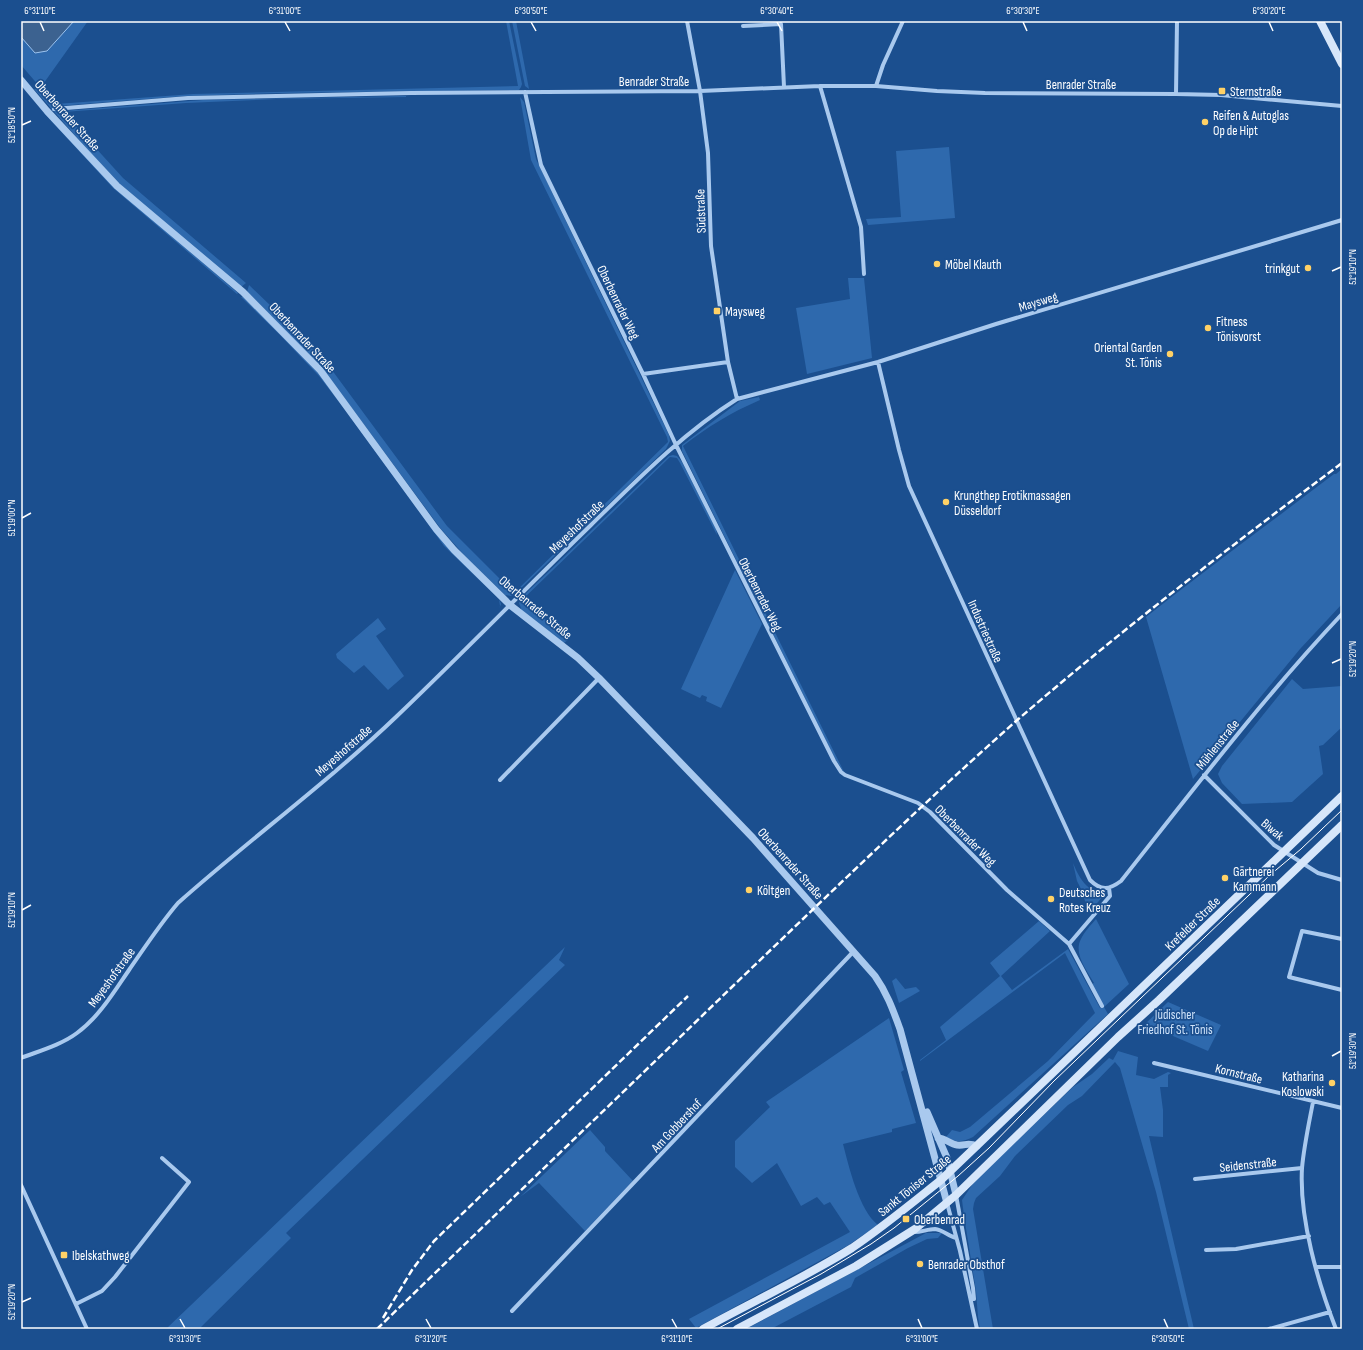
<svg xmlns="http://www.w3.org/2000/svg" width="1363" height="1350" font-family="'Sofia Sans Condensed',sans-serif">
<rect width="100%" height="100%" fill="#1b4f8f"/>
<!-- green -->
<path fill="#2e69ad" d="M74,21H88L41,87L56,104L193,94L518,86L506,21H509L522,84L521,87L519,90L280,93L186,96L58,106L62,111L203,100L406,96V97L277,99L186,103L63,112L123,178L246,283L241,287L123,187L95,158L34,89L40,87L21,65V37L35,53L47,51Z
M512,21H516L529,89L525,86Z
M520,97L524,102L536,159L669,435L670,441L666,449L515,594L511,596L505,595L465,556L441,529L320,365L247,292L249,285L297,331L326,362L447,526L514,593L668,442L667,437L531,160Z
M44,113L48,115L115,187L238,293L237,294L113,188Z
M949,147L955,218L868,225L866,219L901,217L896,151Z
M848,278H864L872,358L807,374L796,308L850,299Z
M241,297H243L280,332L318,373L433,530L446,545L499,599L501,604L499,609L500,606L499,599L444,546L362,432L319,376L279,334Z
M759,397L760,400C730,413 709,426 683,446L845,774L834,757L682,451V445L740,401Z
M673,455L677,456L682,462L716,529L717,535L680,463L677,458L670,457L522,600L569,639L564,643L522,611L519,603L520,599L669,456Z
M1342,469V604L1300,649L1193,779L1146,617C1208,568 1271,522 1334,474H1336Z
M735,570L762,624L721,708L706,701L707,697L702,695L700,698L681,689Z
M378,618L386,629L376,636L404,676L388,690L364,665L354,673L337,658L336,654Z
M1292,679L1303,689L1342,686V727L1323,745L1319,746L1323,774L1292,802L1242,804L1222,783L1218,774L1222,766Z
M1073,863C1079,878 1087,891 1104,895L1092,909L1085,901L1081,889L1077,881Z
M1096,919L1129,984L1104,1007L1108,1014L973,1137C963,1142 956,1143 946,1137L952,1130L960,1132L970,1127L1048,1061L1095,1013L1065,953L920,1061V1060L946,1040L940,1027L1000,976L990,963L1039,921L1050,931L1001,976L1012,990L1068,949L1100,1008H1102L1104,1007L1092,984L1094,983C1087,971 1073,953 1081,939C1084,932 1091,925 1096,919Z
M565,947L559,960L565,965L286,1233L291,1238L199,1329H166Z
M896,978L905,989L916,987L920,991L899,1003L892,981Z
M1168,1002L1221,1025L1208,1051L1145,1024Z
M889,1018L904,1070L901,1072L916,1123L892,1129V1132L843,1144C849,1167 859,1210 878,1225L847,1246L696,1328L689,1319L850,1232L830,1202L824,1205L817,1197L801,1206L777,1163L752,1183L735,1167V1141L770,1107L766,1102Z
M1118,1051L1138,1057L1136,1075L1154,1079L1168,1072L1171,1073L1168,1075V1087H1160L1163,1110V1137L1149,1136L1194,1329H1189L1156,1192L1120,1068L1115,1062L1082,1096L1068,1105L1015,1156L1000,1176L976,1198L974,1203L973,1209L993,1329H980L978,1317L976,1291L964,1216L962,1200L974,1182L1073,1087L1092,1074L1109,1058L1113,1060Z
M590,1130L605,1147V1151L633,1181L585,1231L539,1183L520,1197Z
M926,1233H942L938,1238L927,1239L908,1248L855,1278L851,1287L771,1329H746Z"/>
<!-- water -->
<path fill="#3c6290" stroke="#9cc4f0" d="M21,21H74L47,51L35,53L21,37Z"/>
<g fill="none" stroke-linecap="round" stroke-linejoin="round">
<!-- minor -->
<path stroke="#a9c9ee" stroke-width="4" d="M687,21L700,91L708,153L711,246L728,362L737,399
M743,26L781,24L784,87
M820,86L861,227L864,274
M876,86L883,65L903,21
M525,92L541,165L643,374L676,445L834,761L841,772L845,775L918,803L930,812L1007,890L1069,944L1102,1006
M1176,94L1177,21
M54,109L188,98L411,93L700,91L820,86H876L937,91L985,93L1176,94L1221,95L1342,106
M878,362L899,450L909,486L1090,880C1101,891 1109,890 1121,881C1193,790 1263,698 1342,614
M643,374L728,362
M1204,775L1274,845L1318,873L1342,880
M500,780L599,678
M1342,939L1302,931L1289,977L1342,990
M1069,944L1110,896L1109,888
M21,1058C39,1051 61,1045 77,1033C99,1017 114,992 129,970C145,947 160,924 178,903C250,839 328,782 397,716C463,653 526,588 591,525C637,480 683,433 737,399L878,362L996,324L1342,220
M1154,1063L1342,1108
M1313,1102C1309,1123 1304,1146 1302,1168C1299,1218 1318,1283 1336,1329
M1195,1179L1302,1168
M21,1185L87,1329
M956,1195L973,1288L974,1299
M947,1203L960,1251L977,1329
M912,1232C920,1233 927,1229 935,1229C943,1230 948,1236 956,1238
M1206,1250L1236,1249L1309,1236
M1316,1267H1342
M76,1304L102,1291L115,1277L189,1182L162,1158
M512,1311L853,952
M1269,1329L1330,1312"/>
<!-- tertiary -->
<path stroke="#a9c9ee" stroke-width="7" d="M21,80L47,111L117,186L243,292L320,370L436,529L454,550L510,605L578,658L599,678L753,838L875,976C887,993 893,1010 900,1029L947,1203
M927,1112L947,1158L956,1195
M938,1138C945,1138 950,1144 957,1145C966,1146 967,1142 977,1146"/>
<!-- secondary -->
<path stroke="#d6e6fa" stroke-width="8" d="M1320,21L1342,64
M703,1329C752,1302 804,1278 852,1248C883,1227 912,1203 941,1180L1342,796
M737,1329L856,1266L915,1229L956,1195L1118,1037L1159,1000L1342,825"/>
<!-- tram -->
<path stroke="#fff" stroke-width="1" d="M717,1329L821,1274L871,1244L894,1228L958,1176L989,1148L1054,1081L1270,875L1301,849L1342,810"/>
<!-- rail -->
<path stroke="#fff" stroke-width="2.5" stroke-dasharray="7 3" stroke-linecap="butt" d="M383,1318L412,1270L434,1241L688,996
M377,1329C496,1214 615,1100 734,985C827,896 919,807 1015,722C1120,631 1231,546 1342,463"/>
</g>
<!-- ticks -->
<path fill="none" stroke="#fff" stroke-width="1.5" d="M40,22L44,31M285,22L290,31M531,22L536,31M777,22L782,31M1023,22L1027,31M1269,22L1273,31M22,125L31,121M1332,271L1341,267M22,518L31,513M1332,663L1341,659M22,910L31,905M1332,1056L1341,1051M22,1302L31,1298M180,1319L185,1328M426,1319L431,1328M672,1319L677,1328M918,1319L922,1328M1164,1319L1168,1328"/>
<!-- markers -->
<g fill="#ffd166" stroke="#1b4f8f" stroke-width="1.5">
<rect x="1218" y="87" width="8" height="8" rx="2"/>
<circle cx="1205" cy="122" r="4"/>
<circle cx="937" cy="264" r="4"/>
<circle cx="1308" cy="268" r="4"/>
<rect x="713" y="307" width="8" height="8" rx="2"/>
<circle cx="1208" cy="328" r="4"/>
<circle cx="1170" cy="354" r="4"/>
<circle cx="946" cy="502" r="4"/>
<circle cx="1225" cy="878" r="4"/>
<circle cx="749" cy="890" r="4"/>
<circle cx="1051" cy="899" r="4"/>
<circle cx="1332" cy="1083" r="4"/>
<rect x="902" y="1215" width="8" height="8" rx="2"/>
<rect x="60" y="1251" width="8" height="8" rx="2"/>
<circle cx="920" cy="1264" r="4"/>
</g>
<g text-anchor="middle" stroke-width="3.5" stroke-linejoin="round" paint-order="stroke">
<!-- street labels -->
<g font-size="13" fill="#fff" stroke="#1b4f8f">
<text x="654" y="86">Benrader Straße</text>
<text x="1081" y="89">Benrader Straße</text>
<text transform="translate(68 115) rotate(48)" y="5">Oberbenrader Straße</text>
<text transform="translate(700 211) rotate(-92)" y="5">Südstraße</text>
<text transform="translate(1038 301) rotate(-17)" y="5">Maysweg</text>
<text transform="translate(619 302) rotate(64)" y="5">Oberbenrader Weg</text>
<text transform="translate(303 337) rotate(47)" y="5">Oberbenrader Straße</text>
<text transform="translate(576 526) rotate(-44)" y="5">Meyeshofstraße</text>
<text transform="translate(761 594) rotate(63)" y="5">Oberbenrader Weg</text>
<text transform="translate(536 607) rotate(40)" y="5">Oberbenrader Straße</text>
<text transform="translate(986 631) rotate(66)" y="5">Industriestraße</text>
<text transform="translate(1217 744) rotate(-51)" y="5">Mühlenstraße</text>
<text transform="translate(343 750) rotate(-41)" y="5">Meyeshofstraße</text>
<text transform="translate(1273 829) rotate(41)" y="5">Biwak</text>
<text transform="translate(966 835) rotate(45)" y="5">Oberbenrader Weg</text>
<text transform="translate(791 863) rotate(48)" y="5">Oberbenrader Straße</text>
<text transform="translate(1192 923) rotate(-44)" y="5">Krefelder Straße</text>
<text transform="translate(111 977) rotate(-54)" y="5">Meyeshofstraße</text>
<text transform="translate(1239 1073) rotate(14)" y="5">Kornstraße</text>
<text transform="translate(676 1125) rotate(-47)" y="5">Am Gobbershof</text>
<text transform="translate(1248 1164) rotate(-6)" y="5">Seidenstraße</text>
<text transform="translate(914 1185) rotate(-39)" y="5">Sankt Töniser Straße</text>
</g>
<!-- poi labels -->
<g font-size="13" fill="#fff" stroke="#1b4f8f" text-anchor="start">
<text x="1230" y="96">Sternstraße</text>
<text x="1213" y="120">Reifen &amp; Autoglas<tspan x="1213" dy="15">Op de Hipt</tspan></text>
<text x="945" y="269">Möbel Klauth</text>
<text x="1300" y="273" text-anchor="end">trinkgut</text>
<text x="725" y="316">Maysweg</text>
<text x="1216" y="326">Fitness<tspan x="1216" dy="15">Tönisvorst</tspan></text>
<text x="1162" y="352" text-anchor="end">Oriental Garden<tspan x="1162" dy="15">St. Tönis</tspan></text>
<text x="954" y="500">Krungthep Erotikmassagen<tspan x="954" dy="15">Düsseldorf</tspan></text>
<text x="1233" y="876">Gärtnerei<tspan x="1233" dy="15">Kammann</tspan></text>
<text x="757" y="895">Költgen</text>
<text x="1059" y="897">Deutsches<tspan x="1059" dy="15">Rotes Kreuz</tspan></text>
<text x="1324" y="1081" text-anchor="end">Katharina<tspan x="1324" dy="15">Koslowski</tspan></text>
<text x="914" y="1224">Oberbenrad</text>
<text x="72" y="1260">Ibelskathweg</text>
<text x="928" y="1269">Benrader Obsthof</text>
</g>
<!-- park labels -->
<g font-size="13" fill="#cfe3fa" stroke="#1b4f8f">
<text x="1175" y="1019">Jüdischer<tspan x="1175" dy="15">Friedhof St. Tönis</tspan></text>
</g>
</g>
<!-- border -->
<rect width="1363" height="1350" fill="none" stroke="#1b4f8f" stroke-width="44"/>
<rect x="22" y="22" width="1319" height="1306" fill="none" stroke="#fff" stroke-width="1.5"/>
<g font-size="10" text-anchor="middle" fill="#fff">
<text x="40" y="14">6°31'10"E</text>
<text x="285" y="14">6°31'00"E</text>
<text x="531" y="14">6°30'50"E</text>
<text x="777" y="14">6°30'40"E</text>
<text x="1023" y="14">6°30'30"E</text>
<text x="1269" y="14">6°30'20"E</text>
<text transform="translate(11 125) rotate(-90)" y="4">51°18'50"N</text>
<text transform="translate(1352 267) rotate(-90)" y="4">51°19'10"N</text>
<text transform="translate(11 518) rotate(-90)" y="4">51°19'00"N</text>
<text transform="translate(1352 659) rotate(-90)" y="4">51°19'20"N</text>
<text transform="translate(11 910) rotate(-90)" y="4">51°19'10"N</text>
<text transform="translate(1352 1051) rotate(-90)" y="4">51°19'30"N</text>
<text transform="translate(11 1302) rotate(-90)" y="4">51°19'20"N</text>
<text x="185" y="1342">6°31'30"E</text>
<text x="431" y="1342">6°31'20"E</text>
<text x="677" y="1342">6°31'10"E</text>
<text x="922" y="1342">6°31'00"E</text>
<text x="1168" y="1342">6°30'50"E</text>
</g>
</svg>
